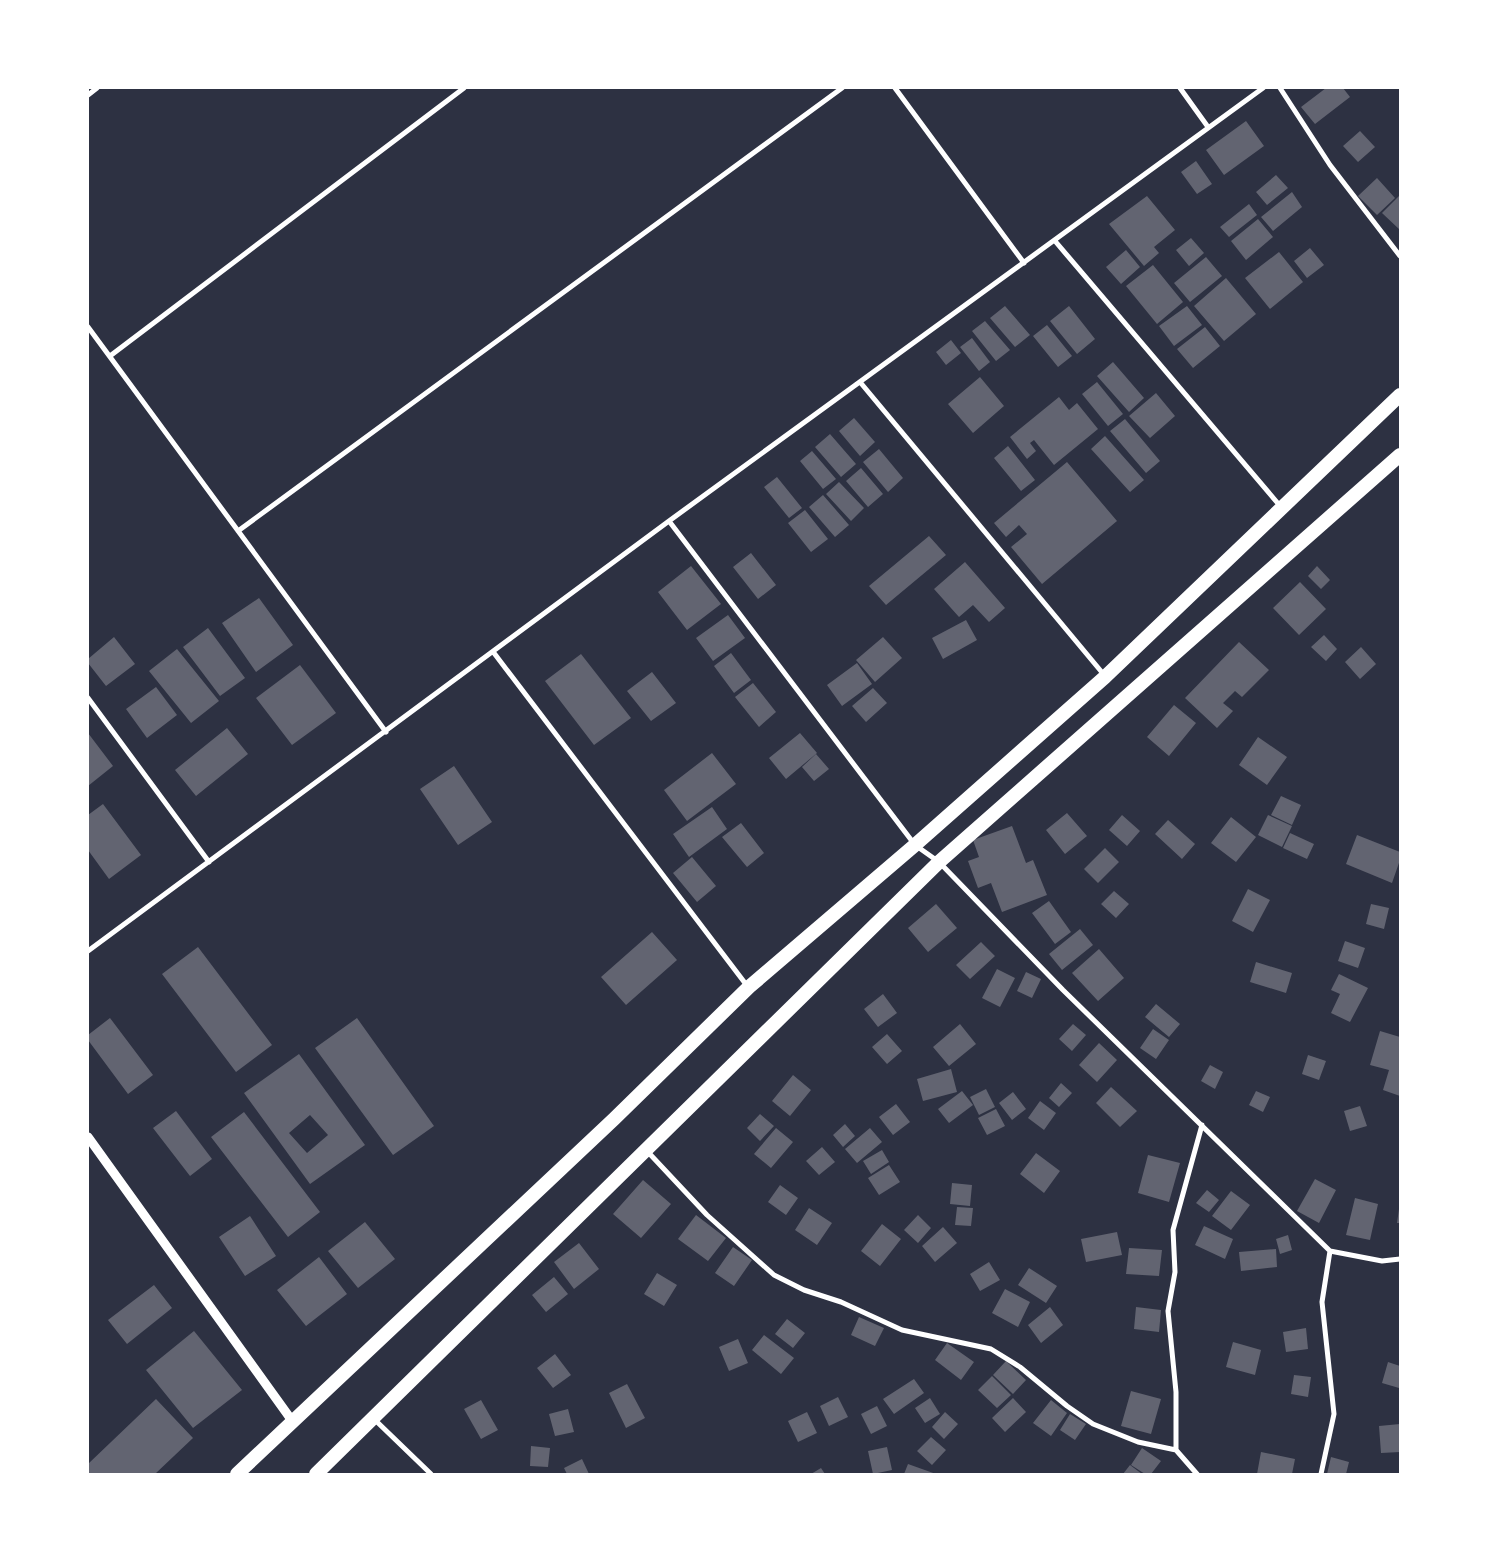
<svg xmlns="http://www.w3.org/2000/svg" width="1488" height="1562" font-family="'Roboto Condensed',sans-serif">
<rect width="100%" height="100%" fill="#2d3142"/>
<!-- building -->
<path fill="#626471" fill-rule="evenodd" d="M1326,88H1343L1350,97L1315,124L1301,107Z
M1246,121L1264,146L1224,175L1206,150Z
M1360,131L1375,147L1358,162L1343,146Z
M1196,161L1212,184L1197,194L1181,172Z
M1276,175L1288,188L1267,205L1256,192Z
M1377,178L1395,198L1377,215L1358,196Z
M1292,192L1302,207L1273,231L1261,217Z
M1147,196L1175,230L1154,247L1159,253L1144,266L1109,224Z
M1399,196L1400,198V230L1382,213Z
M1249,204L1257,215L1229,237L1220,227Z
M1258,219L1273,237L1246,260L1231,241Z
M1191,238L1204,253L1189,266L1176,250Z
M1310,248L1324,265L1307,278L1294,261Z
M1126,250L1140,267L1121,284L1106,267Z
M1279,252L1303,282L1270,309L1245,278Z
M1206,257L1222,276L1190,302L1174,283Z
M1153,265L1183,302L1157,324L1126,286Z
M1226,278L1256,314L1224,341L1194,306Z
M1005,306L1030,335L1015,347L990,318Z
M1069,306L1095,339L1077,354L1050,321Z
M1187,306L1202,325L1174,346L1159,326Z
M985,321L1010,350L996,361L972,331Z
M1047,325L1072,356L1058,367L1033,336Z
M1205,327L1220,346L1193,368L1177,349Z
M972,338L990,362L979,371L960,347Z
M951,340L961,353L946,365L936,352Z
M1113,362L1144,398L1129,412L1097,376Z
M980,377L1004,406L973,433L948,404Z
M1097,382L1123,414L1108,426L1082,394Z
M1156,393L1175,416L1150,438L1129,416Z
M1059,397L1069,410L1077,403L1098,429L1054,465L1034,440L1030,443L1036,451L1027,459L1010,437Z
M854,418L875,442L860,456L839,431Z
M1125,419L1160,461L1146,473L1110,431Z
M830,434L856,464L841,477L815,447Z
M1105,436L1144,480L1130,492L1091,449Z
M1008,446L1035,480L1021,491L994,458Z
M879,449L903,478L888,492L863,462Z
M812,451L836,479L823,489L800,461Z
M1067,462L1117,521L1042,584L1011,547L1027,534L1019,525L1006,537L994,523Z
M861,468L883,494L868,507L846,481Z
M777,477L802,508L789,518L764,487Z
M839,482L864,508L851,521L826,494Z
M823,495L849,525L835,537L809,507Z
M805,510L828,539L811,552L788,523Z
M929,536L946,555L886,605L869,586Z
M751,553L776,585L758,599L733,567Z
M965,562L1005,608L989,622L973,605L959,617L934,589Z
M691,566L721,604L687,630L658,592Z
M1317,566L1330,580L1321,589L1308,576Z
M1300,582L1326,609L1299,635L1273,608Z
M259,598L293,645L256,672L222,623Z
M728,615L745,638L713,661L696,638Z
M966,620L977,640L943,659L932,638Z
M208,628L245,678L220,696L183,647Z
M1324,635L1337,649L1326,661L1311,647Z
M114,637L135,664L106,686L88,663V659Z
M883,637L902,658L875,682L856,660Z
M1239,642L1269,670L1242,697L1235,691L1223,703L1233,711L1217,728L1185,698Z
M1361,647L1376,664L1360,679L1345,662Z
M177,649L219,701L191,723L149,671Z
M731,653L751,680L734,693L714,666Z
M581,654L631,718L594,745L545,681Z
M857,663L872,684L842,706L827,685Z
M300,665L336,713L292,745L256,698Z
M652,672L676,703L651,721L627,691Z
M753,683L776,712L759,727L735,697Z
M156,687L177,715L147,738L126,709Z
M873,688L887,703L866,722L852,706Z
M1174,705L1196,723L1169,756L1147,737Z
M227,728L248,754L196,796L175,770Z
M88,733L113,766L88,786Z
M800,733L817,753L786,779L769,758Z
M1258,737L1287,757L1267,785L1239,765Z
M712,753L736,784L687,821L664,790Z
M816,754L829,769L814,781L802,767Z
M454,766L492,822L458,845L420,789Z
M1281,796L1301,805L1292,825L1271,815Z
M103,804L141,855L109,879L88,850V815Z
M712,807L727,829L689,857L673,834Z
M1067,813L1087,836L1065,854L1046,830Z
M1122,815L1140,831L1127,846L1109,830Z
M1268,815L1292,826L1282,847L1258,835Z
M1231,817L1256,837L1236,862L1211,843Z
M1168,820L1195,844L1182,859L1155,834Z
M741,823L764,853L747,867L722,837Z
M1012,826L1026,863L1033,860L1047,895L1002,912L991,883L978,888L968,861L979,857L973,840Z
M1290,833L1314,844L1307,859L1283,848Z
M1357,835L1400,852V860L1392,883L1346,864Z
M1105,848L1119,862L1098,883L1084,869Z
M692,857L716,886L697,902L673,873Z
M1248,889L1270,900L1253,932L1232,921Z
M1114,891L1129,904L1116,918L1101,904Z
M1049,901L1071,932L1055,944L1032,913Z
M936,904L957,928L928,952L908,928Z
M1371,904L1389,908L1384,929L1366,924Z
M1080,929L1093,945L1062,970L1049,954Z
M652,932L677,960L626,1005L601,977Z
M1345,941L1365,948L1358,968L1338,961Z
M981,942L995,956L970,979L956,965Z
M198,947L272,1045L236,1072L162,974Z
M1099,949L1124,978L1098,1001L1072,973Z
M1256,962L1292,973L1286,993L1250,982Z
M997,969L1015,978L1000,1007L982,998Z
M1026,972L1041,979L1032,998L1017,991Z
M1339,974L1368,988L1350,1022L1331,1013L1340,994L1331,990Z
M883,994L897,1013L878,1027L864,1009Z
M1156,1004L1180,1024L1169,1037L1145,1017Z
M110,1018L153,1075L128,1094L88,1040V1035Z
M357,1018L434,1126L393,1155L315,1048Z
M960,1024L976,1044L949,1066L933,1047Z
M1073,1024L1086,1035L1072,1051L1059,1039Z
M1153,1029L1169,1040L1156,1059L1140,1048Z
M1380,1031L1400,1037V1096L1383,1090L1389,1070L1370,1065Z
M887,1034L902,1051L887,1064L872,1047Z
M1099,1043L1117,1060L1097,1082L1079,1065Z
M299,1054L365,1145L310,1184L244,1093ZM310,1115L328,1135L307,1153L289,1133Z
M1308,1055L1326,1061L1319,1080L1302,1074Z
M1210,1065L1223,1072L1215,1089L1201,1081Z
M951,1069L957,1092L923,1101L917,1079Z
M793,1075L811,1090L790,1116L772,1101Z
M1061,1083L1072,1093L1059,1107L1049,1098Z
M1111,1087L1137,1111L1120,1127L1096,1103Z
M986,1089L995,1107L979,1115L970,1097Z
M962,1091L973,1105L949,1123L938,1109Z
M1256,1091L1270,1097L1263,1112L1249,1105Z
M1013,1092L1026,1109L1012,1120L999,1103Z
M1040,1101L1056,1113L1044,1130L1028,1118Z
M896,1104L910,1122L893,1135L879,1117Z
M1360,1106L1367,1126L1350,1131L1344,1111Z
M996,1109L1005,1126L987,1135L978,1118Z
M176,1111L212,1159L190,1176L153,1128Z
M244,1112L320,1212L288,1237L211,1137Z
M760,1114L774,1126L760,1141L747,1128Z
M845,1124L855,1136L843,1147L833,1135Z
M776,1128L793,1142L771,1168L754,1154Z
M870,1128L882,1142L857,1163L845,1149Z
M822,1147L835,1162L819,1175L806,1161Z
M882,1150L889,1162L871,1174L863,1161Z
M1036,1153L1060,1171L1044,1193L1020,1174Z
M1148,1155L1180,1163L1169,1202L1138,1193Z
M889,1165L900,1182L879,1195L868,1178Z
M1315,1179L1336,1190L1319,1223L1297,1211Z
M643,1180L671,1204L641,1238L613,1214Z
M952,1183L972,1185L970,1206L950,1204Z
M780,1185L798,1198L786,1215L768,1202Z
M1207,1190L1219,1200L1209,1212L1196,1203Z
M1231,1191L1250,1205L1231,1230L1212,1216Z
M1355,1198L1378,1204L1370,1240L1346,1235Z
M957,1207L973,1208L971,1226L955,1225Z
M809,1208L832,1223L817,1245L795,1230Z
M1399,1209H1400V1223H1397Z
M696,1215L726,1238L708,1261L678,1239Z
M918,1215L931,1228L918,1243L904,1230Z
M250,1216L276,1256L245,1276L219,1237Z
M365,1222L395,1259L358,1288L328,1251Z
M882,1224L901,1239L880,1266L861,1251Z
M1204,1226L1233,1239L1225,1259L1195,1245Z
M943,1227L957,1243L935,1262L922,1246Z
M1117,1232L1122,1255L1086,1262L1081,1239Z
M1288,1235L1292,1250L1280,1254L1276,1239Z
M579,1243L599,1269L574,1289L554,1262Z
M733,1247L752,1260L734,1286L715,1273Z
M1129,1248L1162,1250L1159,1276L1126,1274Z
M1276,1249L1277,1267L1241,1271L1239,1252Z
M319,1257L347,1294L306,1326L277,1290Z
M989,1262L1000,1280L980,1291L970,1274Z
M1029,1268L1057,1286L1046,1303L1018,1285Z
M657,1273L677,1285L664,1306L644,1294Z
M554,1277L568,1294L546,1312L532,1295Z
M154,1285L172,1308L127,1344L108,1320Z
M1005,1289L1030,1302L1018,1327L992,1313Z
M1050,1307L1063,1325L1041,1343L1028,1325Z
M1136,1307L1161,1310L1159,1332L1134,1329Z
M859,1317L884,1328L875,1346L851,1335Z
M787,1319L805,1333L793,1348L775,1334Z
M1306,1328L1308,1349L1286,1352L1283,1332Z
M194,1331L242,1390L193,1428L146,1370Z
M764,1335L794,1358L781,1374L752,1350Z
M738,1339L748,1363L729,1371L719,1347Z
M1233,1342L1261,1350L1255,1375L1226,1367Z
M947,1343L974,1362L961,1380L935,1360Z
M555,1354L571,1375L553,1388L537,1368Z
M1006,1361L1026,1380L1013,1394L993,1375Z
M1388,1362L1400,1366L1399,1388L1382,1383Z
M1294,1375L1311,1377L1308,1397L1291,1394Z
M992,1376L1011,1395L997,1408L978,1390Z
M914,1379L924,1393L894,1414L883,1399Z
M627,1384L645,1418L626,1428L609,1393Z
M1131,1391L1161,1399L1151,1434L1121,1426Z
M838,1397L848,1417L829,1426L820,1406Z
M930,1398L940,1414L925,1423L915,1408Z
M1013,1398L1026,1412L1005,1432L992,1418Z
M156,1399L193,1438L155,1474H88V1464Z
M481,1400L498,1430L481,1439L464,1409Z
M1051,1400L1067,1413L1051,1436L1033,1423Z
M877,1406L887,1426L871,1434L861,1414Z
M568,1409L574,1432L555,1436L549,1414Z
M807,1412L817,1433L798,1442L788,1421Z
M945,1412L958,1424L944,1439L932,1427Z
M1070,1414L1086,1424L1075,1440L1060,1430Z
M1400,1424V1452L1381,1453L1379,1426Z
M931,1437L946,1450L932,1465L917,1451Z
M531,1446L550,1448L548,1467L530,1466Z
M887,1447L892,1470L873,1474L868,1451Z
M1142,1448L1161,1461L1151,1474H1145L1131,1465Z
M1261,1452L1295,1459L1292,1474H1257Z
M1331,1457L1349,1462L1346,1474H1327Z
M582,1459L589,1474H567L564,1468Z
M908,1464L936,1474H904Z
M1130,1465L1142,1474H1123Z
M821,1468L825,1474H811Z"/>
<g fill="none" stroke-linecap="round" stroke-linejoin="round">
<!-- minor -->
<path stroke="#fff" stroke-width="5" d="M895,88L1024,263
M1180,88L1208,127
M1280,88L1330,165L1400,256
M88,95L97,88
M1055,241L1281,507
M88,327L386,732
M110,356L464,88
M860,382L1105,676
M669,521L915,845L939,862L1063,990L1330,1251L1382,1261L1400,1259
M238,531L842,88
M494,653L748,987
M88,698L209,862
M88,951L669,521L1263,88
M647,1151L707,1215L774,1275L804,1290L841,1302L902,1330L991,1349L1020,1367L1067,1406L1093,1424L1138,1442L1176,1450L1197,1474
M374,1419L431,1474
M1176,1450V1392L1168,1311L1175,1272L1173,1230L1202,1125
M1321,1474L1334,1414L1322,1302L1330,1251"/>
<!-- tertiary -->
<path stroke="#fff" stroke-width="9" d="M88,1137L293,1422"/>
<!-- trunk -->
<path stroke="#fff" stroke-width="14" d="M237,1474L614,1119L749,987L915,845L1105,677L1400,395
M316,1474L939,862L1400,455"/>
</g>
<!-- border -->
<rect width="1488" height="1562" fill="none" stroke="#ffffff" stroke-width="178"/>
</svg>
